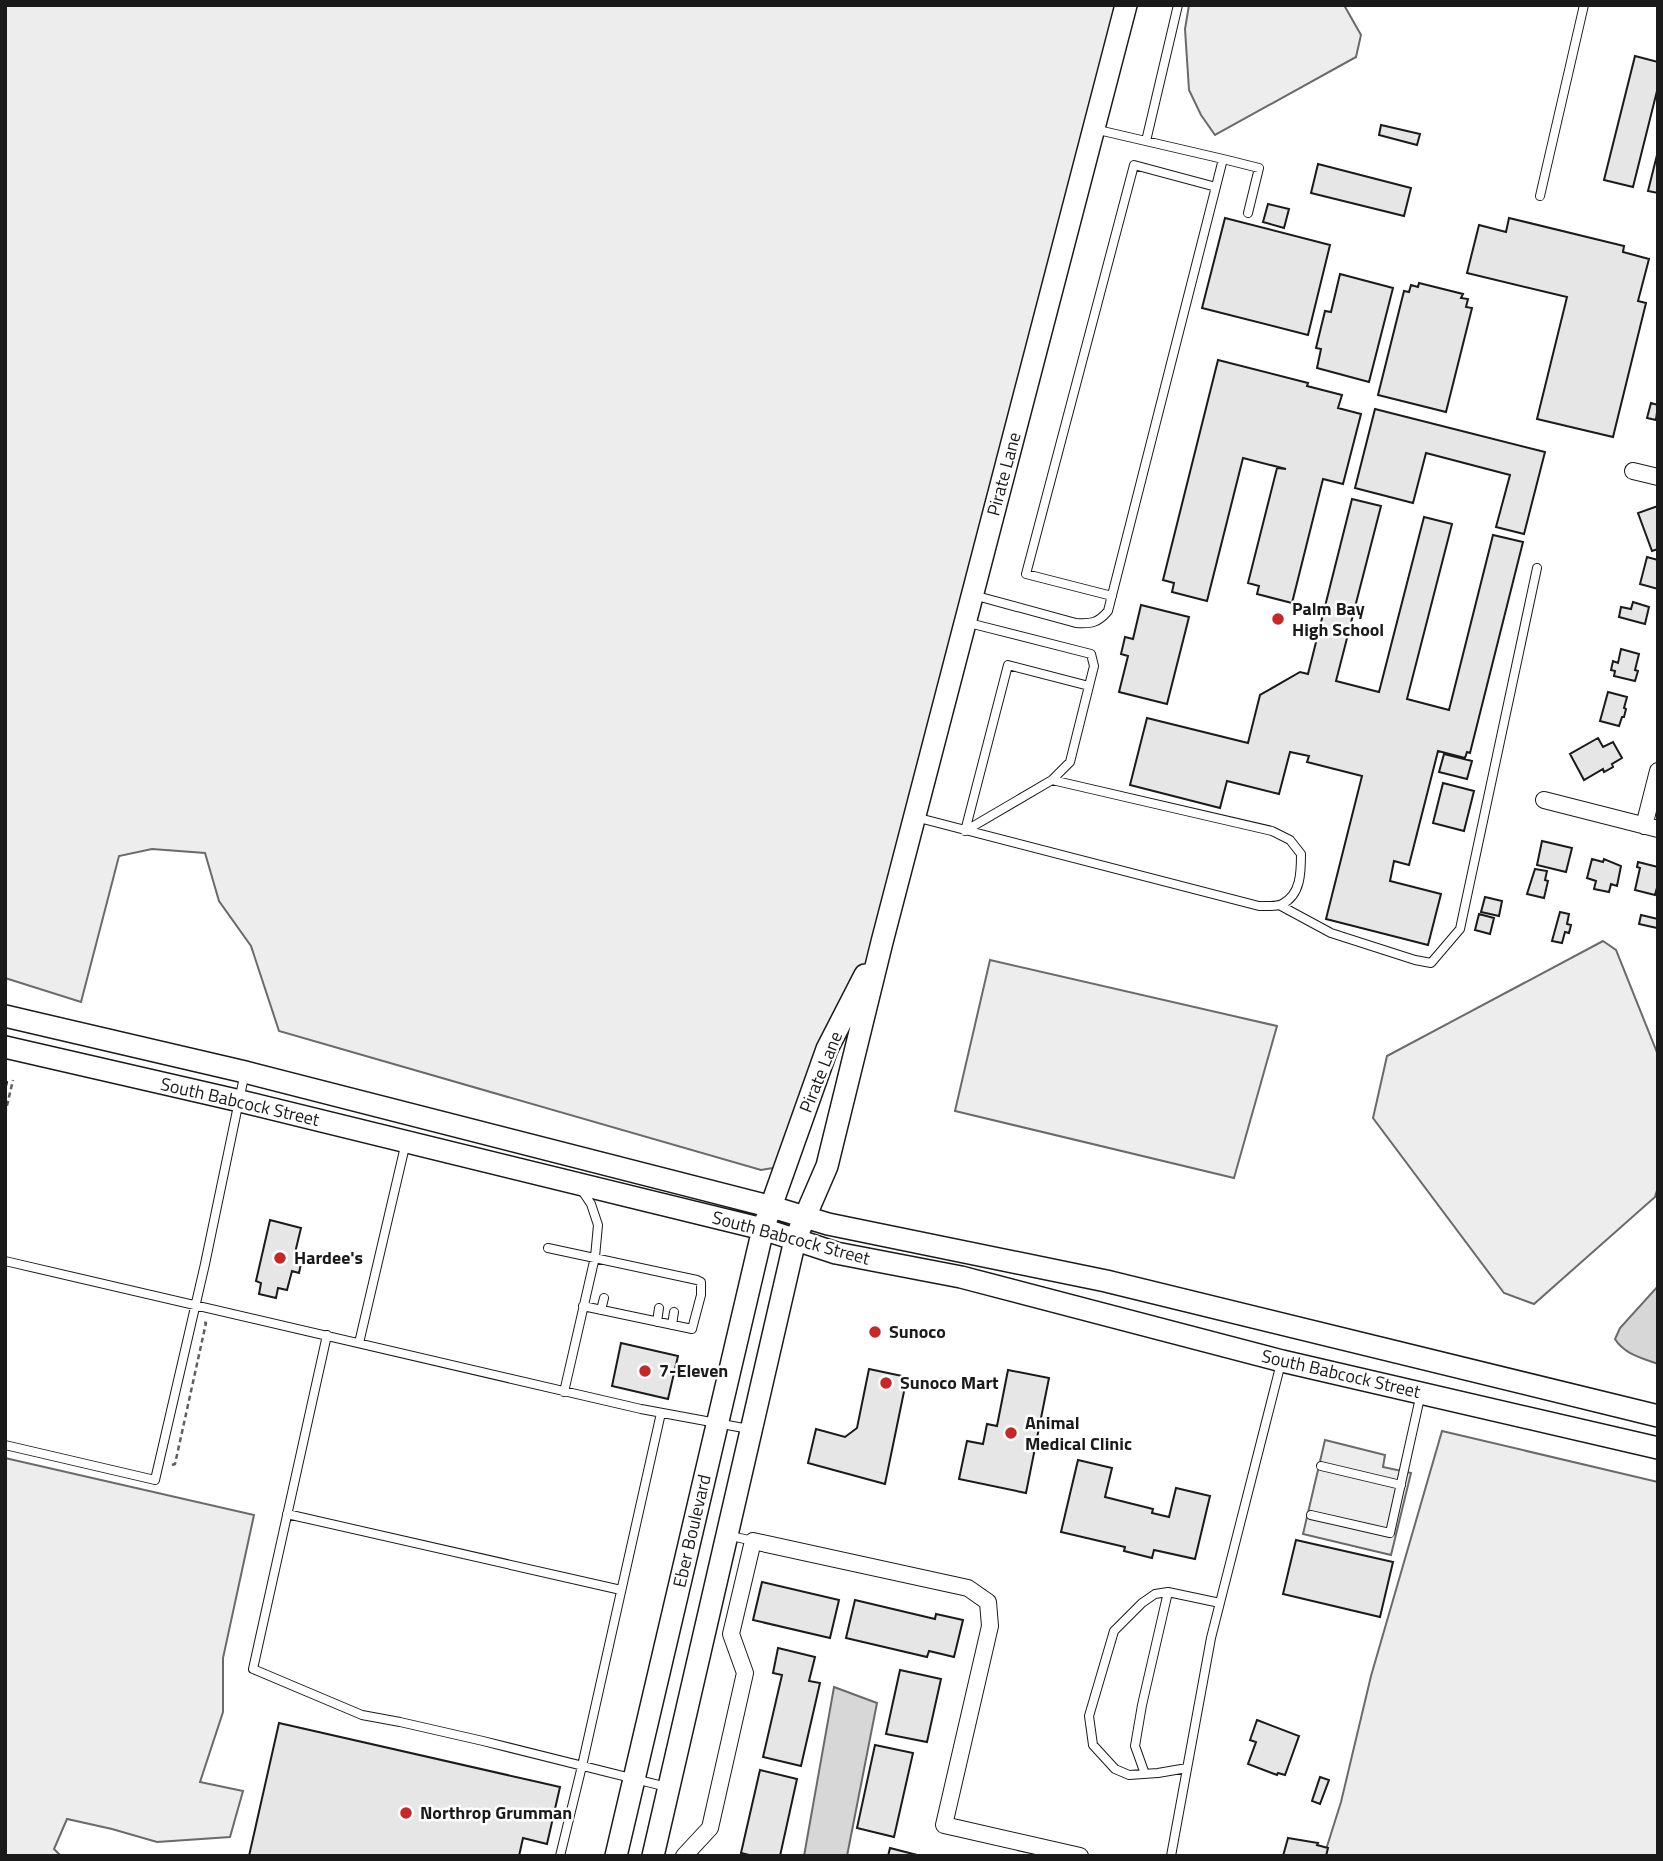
<svg xmlns="http://www.w3.org/2000/svg" width="1663" height="1861" font-family="'Titillium Web',sans-serif">
<rect width="100%" height="100%" fill="#fff"/>
<!-- built -->
<path fill="#ededed" stroke="#6a6a6a" stroke-width="2" d="M5,5H1125L882,942L786,1166L761,1170L279,1031L251,946L219,901L205,853L152,849L119,856L81,1002L5,978Z
M1189,5H1344L1361,35L1356,57L1215,135L1201,115L1189,90L1185,29Z
M1603,941L1616,950L1658,1055V1187L1655,1197L1534,1304L1504,1293L1373,1118L1387,1056Z
M990,960L1277,1026L1234,1178L955,1111Z
M1442,1431L1658,1482V1856H1324L1341,1802L1371,1676Z
M1325,1440L1385,1455L1383,1467L1411,1473L1391,1555L1303,1534Z
M5,1458L254,1515L223,1658V1712L200,1782L243,1791L230,1837L157,1842L112,1829L67,1819L54,1849L61,1856H5Z"/>
<!-- water -->
<path fill="#d7d7d7" stroke="#6a6a6a" stroke-width="2" d="M1658,1286V1364C1642,1358 1624,1354 1615,1339L1620,1328Z
M834,1687L877,1703L847,1856H804Z"/>
<!-- building -->
<path fill="#e6e6e6" stroke="#1a1a1a" stroke-width="2" d="M1635,56L1658,62V87L1633,187L1604,180Z
M1381,125L1420,134L1417,145L1379,135Z
M1658,151V193L1648,191Z
M1318,164L1411,188L1404,216L1311,193Z
M1268,204L1289,209L1284,228L1263,222Z
M1225,218L1330,245L1308,335L1202,308Z
M1509,218L1624,246L1623,252L1649,259L1638,301L1646,303L1613,437L1537,419L1567,297L1467,273L1479,225L1506,232Z
M1340,274L1393,288L1369,382L1317,368L1321,349L1316,348L1325,311L1331,312Z
M1419,283L1463,294L1461,298L1468,299L1466,307L1472,308L1446,412L1378,395L1404,291L1409,292L1411,285L1418,287Z
M1218,360L1308,383L1307,386L1342,395L1338,408L1361,414L1343,484L1323,479L1292,603L1257,594L1259,586L1248,583L1277,468L1286,469L1243,458L1207,601L1172,592L1174,583L1163,580Z
M1651,403L1658,405L1656,420L1647,418Z
M1375,409L1545,452L1524,534L1496,527L1510,475L1426,453L1413,503L1355,488Z
M1352,499L1381,506L1336,681L1379,692L1424,517L1452,524L1407,699L1449,710L1493,535L1523,542L1470,753L1467,752L1465,758L1438,751L1409,865L1394,861L1390,881L1441,894L1428,945L1326,919L1362,776L1307,762L1309,756L1290,752L1279,794L1227,781L1220,808L1130,785L1147,718L1248,743L1260,695L1300,672L1308,674Z
M1658,506V549L1652,551L1638,513Z
M1647,557L1658,560V589L1640,584Z
M1633,602L1649,607L1645,624L1619,617L1621,607L1631,609Z
M1141,605L1189,617L1167,704L1119,692L1128,656L1121,654L1125,637L1133,639Z
M1621,649L1639,654L1635,670L1638,671L1635,681L1614,676L1615,671L1611,670L1613,661L1618,663Z
M1608,692L1627,697L1624,708L1626,709L1624,717H1622L1619,726L1600,721Z
M1598,738L1603,747L1613,742L1622,758L1612,764L1613,767L1604,772L1603,769L1584,780L1570,754Z
M1444,754L1472,761L1467,779L1439,772Z
M1443,783L1474,791L1464,831L1433,823Z
M1542,841L1572,848L1566,872L1537,865Z
M1592,859L1603,862L1604,859L1621,866L1617,886L1611,884L1609,892L1594,889L1596,881L1587,878Z
M1638,862L1658,867V884L1655,895L1635,890L1640,868L1637,867Z
M1535,869L1547,871L1545,880L1548,881L1544,898L1527,894Z
M1485,897L1502,901L1499,916L1481,912Z
M1560,912L1569,914L1567,924L1571,925L1569,933L1565,932L1562,943L1552,941Z
M1479,914L1494,918L1490,934L1475,930Z
M1641,915L1658,919L1657,928L1639,924Z
M270,1220L301,1228L294,1257L302,1259L299,1273L292,1271L287,1290L278,1288L276,1298L259,1294L261,1283L256,1281Z
M621,1343L678,1356L668,1399L612,1386Z
M869,1369L907,1377L885,1484L808,1463L816,1429L845,1437L857,1428Z
M1008,1370L1049,1378L1026,1493L959,1479L967,1441L983,1444L987,1424L997,1426Z
M1078,1460L1112,1468L1105,1497L1153,1509L1152,1513L1169,1517L1176,1488L1210,1496L1195,1559L1154,1550L1152,1558L1124,1551L1125,1547L1061,1532Z
M1296,1540L1393,1562L1380,1617L1283,1594Z
M762,1582L839,1600L830,1638L753,1620Z
M855,1600L935,1619L936,1614L963,1620L954,1657L929,1651L927,1657L846,1638Z
M778,1648L815,1657L809,1681L820,1683L801,1766L763,1757L782,1675L773,1673Z
M900,1670L941,1679L927,1742L886,1734Z
M1257,1720L1299,1736L1285,1775L1278,1773L1277,1775L1248,1764L1256,1742L1250,1740Z
M279,1723L560,1787L547,1844L523,1838L519,1856H249Z
M875,1745L913,1753L894,1837L857,1828Z
M760,1770L797,1779L780,1856H753L741,1853Z
M1320,1777L1329,1780L1320,1804L1312,1801Z
M1288,1838L1318,1843L1317,1845L1328,1848L1326,1856H1283Z
M890,1848L921,1856H888Z"/>
<g fill="none" stroke-linecap="round" stroke-linejoin="round">
<!-- lane casing -->
<g stroke="#1a1a1a" stroke-width="10">
<path id="lane" d="M1146,141L1178,5
M1223,159L1259,168L1248,213
M1540,196L1584,5
M973,595L1076,623C1091,624 1098,623 1108,611L1223,159L1094,129
M1112,596L1026,574L1134,165L1216,187
M965,622L1091,654L1094,666L1070,762L1052,780L965,831
M915,817L1259,906C1266,906 1276,907 1282,904C1301,895 1301,872 1301,854L1290,840L1272,831L1052,780
M965,831L1008,665L1089,686
M1281,906L1331,933L1415,960L1431,963L1460,929L1537,568
M548,1248L697,1280L701,1282V1295L692,1329L583,1306
M5,1261L641,1409L749,1429
M601,1310L604,1298
M657,1322L659,1308
M672,1325L674,1312
M327,1335L253,1669L362,1715L400,1722L483,1741L667,1787
M359,1343L406,1142
M564,1392L595,1257L598,1225L591,1204L581,1189
M5,1445L155,1480L205,1264L245,1072
M1321,1466L1401,1485
M287,1514L621,1590
M1311,1515L1390,1533L1421,1393
M727,1535L753,1541
M1187,1768L1158,1773L1129,1775L1115,1769L1093,1745L1089,1716L1114,1631L1142,1603L1155,1594L1168,1592L1220,1603
M1145,1774L1135,1746L1142,1705L1168,1592
M560,1856L582,1766L661,1413
M1171,1856L1211,1638L1281,1363"/>
</g>
<!-- street casing -->
<g stroke="#1a1a1a" stroke-width="18">
<path id="street" d="M1633,471L1658,477
M1544,800L1658,829
M1644,826L1658,771
M684,1856L710,1828L745,1673L731,1634L753,1541L968,1588L988,1602L990,1626L944,1825L1080,1856"/>
</g>
<!-- secondary casing -->
<g stroke="#1a1a1a" stroke-width="24">
<path id="secondary" d="M5,1016L245,1072L772,1207L828,1224L1106,1281L1658,1416
M5,1047L240,1101L763,1229L836,1253L961,1277L1282,1361L1658,1448
M616,1856L763,1229L827,1049L865,975
M653,1856L795,1240L827,1166L882,942L1126,5"/>
</g>
<!-- path -->
<path stroke="#5f5f5f" stroke-width="2.5" stroke-dasharray="5 3.5" stroke-linecap="butt" d="M5,1114L13,1080
M172,1465L175,1464L206,1323L203,1322"/>
<!-- lane -->
<use href="#lane" stroke="#fff" stroke-width="8"/>
<!-- street -->
<use href="#street" stroke="#fff" stroke-width="16"/>
<!-- secondary -->
<use href="#secondary" stroke="#fff" stroke-width="21"/>
<!-- fence -->
<path stroke="#1a1a1a" stroke-width="2" stroke-dasharray="9 3.5" stroke-linecap="butt" d="M5,1082H7L5,1091"/>
</g>
<!-- markers -->
<g fill="#c62828" stroke="#fff" stroke-width="2.5">
<circle cx="1278" cy="619" r="7"/>
<circle cx="280" cy="1258" r="7"/>
<circle cx="875" cy="1332" r="7"/>
<circle cx="645" cy="1371" r="7"/>
<circle cx="886" cy="1383" r="7"/>
<circle cx="1011" cy="1433" r="7"/>
<circle cx="406" cy="1813" r="7"/>
</g>
<g text-anchor="middle" stroke-width="5" stroke-linejoin="round" paint-order="stroke">
<!-- street labels -->
<g font-size="18" fill="#1a1a1a" stroke="#fff">
<text transform="translate(1004 474) rotate(-75)" y="6">Pirate Lane</text>
<text transform="translate(821 1072) rotate(-68)" y="6">Pirate Lane</text>
<text transform="translate(240 1102) rotate(13)" y="6">South Babcock Street</text>
<text transform="translate(791 1238) rotate(15)" y="6">South Babcock Street</text>
<text transform="translate(1341 1374) rotate(13)" y="6">South Babcock Street</text>
<text transform="translate(692 1531) rotate(-77)" y="6">Eber Boulevard</text>
</g>
<!-- poi labels -->
<g font-size="18" font-weight="bold" fill="#1a1a1a" stroke="#fff" text-anchor="start">
<text x="1292" y="615">Palm Bay<tspan x="1292" dy="21">High School</tspan></text>
<text x="294" y="1264">Hardee's</text>
<text x="889" y="1338">Sunoco</text>
<text x="659" y="1377">7-Eleven</text>
<text x="900" y="1389">Sunoco Mart</text>
<text x="1025" y="1429">Animal<tspan x="1025" dy="21">Medical Clinic</tspan></text>
<text x="420" y="1819">Northrop Grumman</text>
</g>
</g>
<!-- border -->
<rect width="1663" height="1861" fill="none" stroke="#1a1a1a" stroke-width="14"/>
</svg>
